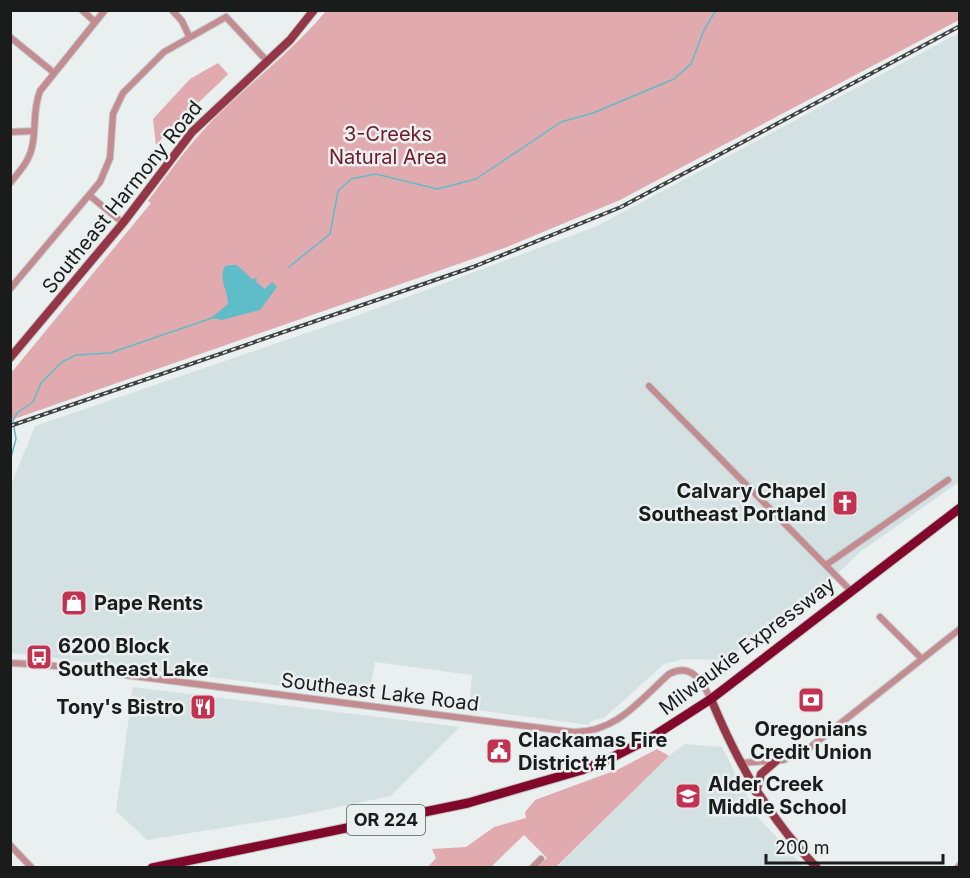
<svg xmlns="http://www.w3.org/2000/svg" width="970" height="878" font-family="Inter,sans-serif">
<rect width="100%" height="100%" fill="#eaeff0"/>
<!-- built -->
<path fill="#d4e1e3" d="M959,33V482L860,552L803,607L728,657L718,660L684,659L664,664L604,718L591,721L589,725L469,709L472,675L375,662L370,691L366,696L11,653L10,487L35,426L356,316L595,227Z
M133,687L460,727L391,796L291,817L147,840L116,811Z
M685,744L722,747L757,816L804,867L556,868L669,756Z"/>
<!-- green -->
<path fill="#e0aaae" d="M326,11H959V20L620,200L507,247L11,420V373L151,203L148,201C168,174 187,147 211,122C248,84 292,52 326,11Z
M218,63L228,74C205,98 178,119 156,145L153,119L190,79Z
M657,749L669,756L556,867H538L547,858L524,835L491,867H428L436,858L432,849L466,847L494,827L526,818L525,812L535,800L619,769Z"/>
<!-- water -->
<path fill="#5fbcc9" d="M231,265H237L252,279L257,278L256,282L265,289L272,282L277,287L260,310L222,320L211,318L228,304C228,290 218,280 225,266Z"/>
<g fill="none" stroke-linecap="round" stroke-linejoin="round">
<!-- stream -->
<path stroke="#5fbcc9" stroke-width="1.5" d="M289,267L330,234L338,191L351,179L376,174L437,189L476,179L561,122L593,113L674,79L691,64L704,30L716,10
M10,461L16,439L13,421L17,413L33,402L41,383L62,362L76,355L110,353L212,318"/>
<!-- minor casing -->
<g stroke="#c5c9ca" stroke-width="8">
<path id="minor" d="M82,10L95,22
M172,10L182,21L189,36
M226,17L267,61
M10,37L53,72
M10,132L34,131
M10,183C21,170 31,159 33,142C36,124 33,109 40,91L105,10
M89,195L123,223
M10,289L100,182L110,158L113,114L123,93L164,52L226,17
M649,386L851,591
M826,565L948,480
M880,617L922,659
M10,663L47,665L573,732C616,733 640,700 669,674C692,662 702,682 711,699
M740,763L783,760L808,749L960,629
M10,845L32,868
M532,868L541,859
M957,868L960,865"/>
</g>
<!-- major casing -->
<g stroke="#c5c9ca" stroke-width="10">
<path id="major" d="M10,358L123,223L192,132L290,40L314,10
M711,699C738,764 768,817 817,868
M756,792L761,774L776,761"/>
</g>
<!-- highway casing -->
<g stroke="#c5c9ca" stroke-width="11">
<path id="highway" d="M152,868L468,803L582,770L611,758L652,737L711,699L960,508"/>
</g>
<!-- minor -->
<use href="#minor" stroke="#c38c90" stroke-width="6"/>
<!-- major -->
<use href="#major" stroke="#943645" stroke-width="8"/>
<!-- highway -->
<use href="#highway" stroke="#81072b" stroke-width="9"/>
<!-- rail casing -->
<g stroke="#404242" stroke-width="4">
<path id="rail" d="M10,426L473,267L621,207L960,26"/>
</g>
<!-- rail -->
<use href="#rail" stroke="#eaeff0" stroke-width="1.5" stroke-dasharray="4.5" stroke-linecap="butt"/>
</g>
<!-- icons -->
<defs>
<g id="church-square" transform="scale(1.35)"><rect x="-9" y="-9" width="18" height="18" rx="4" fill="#c33250" stroke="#eaeff0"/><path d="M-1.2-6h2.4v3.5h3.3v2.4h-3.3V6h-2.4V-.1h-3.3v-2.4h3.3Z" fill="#fff"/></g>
<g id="shop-square" transform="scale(1.35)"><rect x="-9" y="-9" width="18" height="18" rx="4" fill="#c33250" stroke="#eaeff0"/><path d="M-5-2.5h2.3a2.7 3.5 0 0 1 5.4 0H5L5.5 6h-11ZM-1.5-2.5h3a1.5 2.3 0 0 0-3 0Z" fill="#fff"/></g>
<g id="bus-square" transform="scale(1.35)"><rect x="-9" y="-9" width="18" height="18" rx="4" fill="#c33250" stroke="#eaeff0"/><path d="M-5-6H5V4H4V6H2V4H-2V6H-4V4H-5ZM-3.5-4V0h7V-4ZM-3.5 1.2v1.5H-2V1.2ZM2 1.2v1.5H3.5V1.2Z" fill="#fff"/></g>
<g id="bank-square" transform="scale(1.35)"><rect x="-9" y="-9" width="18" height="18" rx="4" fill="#c33250" stroke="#eaeff0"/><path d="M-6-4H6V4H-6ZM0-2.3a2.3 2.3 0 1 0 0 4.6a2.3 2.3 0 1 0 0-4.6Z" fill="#fff"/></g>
<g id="restaurant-square" transform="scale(1.35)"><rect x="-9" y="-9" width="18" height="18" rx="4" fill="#c33250" stroke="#eaeff0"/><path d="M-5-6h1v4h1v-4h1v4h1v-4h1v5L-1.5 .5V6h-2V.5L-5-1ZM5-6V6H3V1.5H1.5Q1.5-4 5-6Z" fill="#fff"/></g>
<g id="civic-square" transform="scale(1.35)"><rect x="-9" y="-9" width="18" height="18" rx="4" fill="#c33250" stroke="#eaeff0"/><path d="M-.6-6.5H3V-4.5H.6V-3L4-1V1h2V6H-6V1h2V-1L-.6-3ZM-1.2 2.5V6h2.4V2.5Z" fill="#fff"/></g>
<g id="school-square" transform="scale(1.35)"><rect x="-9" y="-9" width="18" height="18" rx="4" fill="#c33250" stroke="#eaeff0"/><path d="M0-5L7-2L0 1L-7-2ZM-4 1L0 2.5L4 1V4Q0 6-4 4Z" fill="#fff"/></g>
</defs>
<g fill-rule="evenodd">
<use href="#church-square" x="845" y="503"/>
<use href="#shop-square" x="74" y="603"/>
<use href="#bus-square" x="39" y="657"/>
<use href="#bank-square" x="811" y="700"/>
<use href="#restaurant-square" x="203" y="707"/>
<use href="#civic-square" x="499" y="751"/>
<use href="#school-square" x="688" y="796"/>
</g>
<g text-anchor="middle" stroke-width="5" stroke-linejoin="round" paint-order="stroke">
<!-- shield labels -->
<rect fill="#eaeff0" stroke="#585b5b" stroke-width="1.5" x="347" y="805" width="78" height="30" rx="4.5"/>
<g font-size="18" font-weight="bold" fill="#1a1b1b">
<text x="386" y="826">OR 224</text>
</g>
<!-- park labels -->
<g font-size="20" fill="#70192b" stroke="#eaeff0">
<text x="388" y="141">3-Creeks<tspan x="388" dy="23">Natural Area</tspan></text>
</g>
<!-- street labels -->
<g font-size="20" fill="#1a1b1b" stroke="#eaeff0">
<text transform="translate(122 197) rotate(-51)" y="7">Southeast Harmony Road</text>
<text transform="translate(747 646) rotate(-37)" y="7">Milwaukie Expressway</text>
<text transform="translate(380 692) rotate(7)" y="7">Southeast Lake Road</text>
</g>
<!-- poi labels -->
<g font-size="20" font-weight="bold" fill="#1a1b1b" stroke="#eaeff0" text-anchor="start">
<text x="826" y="498" text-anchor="end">Calvary Chapel<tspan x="826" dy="23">Southeast Portland</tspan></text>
<text x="94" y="610">Pape Rents</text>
<text x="58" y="653">6200 Block<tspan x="58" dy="23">Southeast Lake</tspan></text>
<text x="184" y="714" text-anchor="end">Tony's Bistro</text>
<text x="811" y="736" text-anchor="middle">Oregonians<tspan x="811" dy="23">Credit Union</tspan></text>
<text x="518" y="747">Clackamas Fire<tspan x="518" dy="23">District #1</tspan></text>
<text x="708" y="791">Alder Creek<tspan x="708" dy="23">Middle School</tspan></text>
</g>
</g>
<!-- border -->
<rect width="970" height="878" fill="none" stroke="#1a1b1b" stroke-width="24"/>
<!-- scale -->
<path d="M766 854v9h177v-9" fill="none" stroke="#1a1b1b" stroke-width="3"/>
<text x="775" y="854" font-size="18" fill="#1a1b1b" stroke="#eaeff0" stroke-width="4.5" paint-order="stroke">200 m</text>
</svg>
